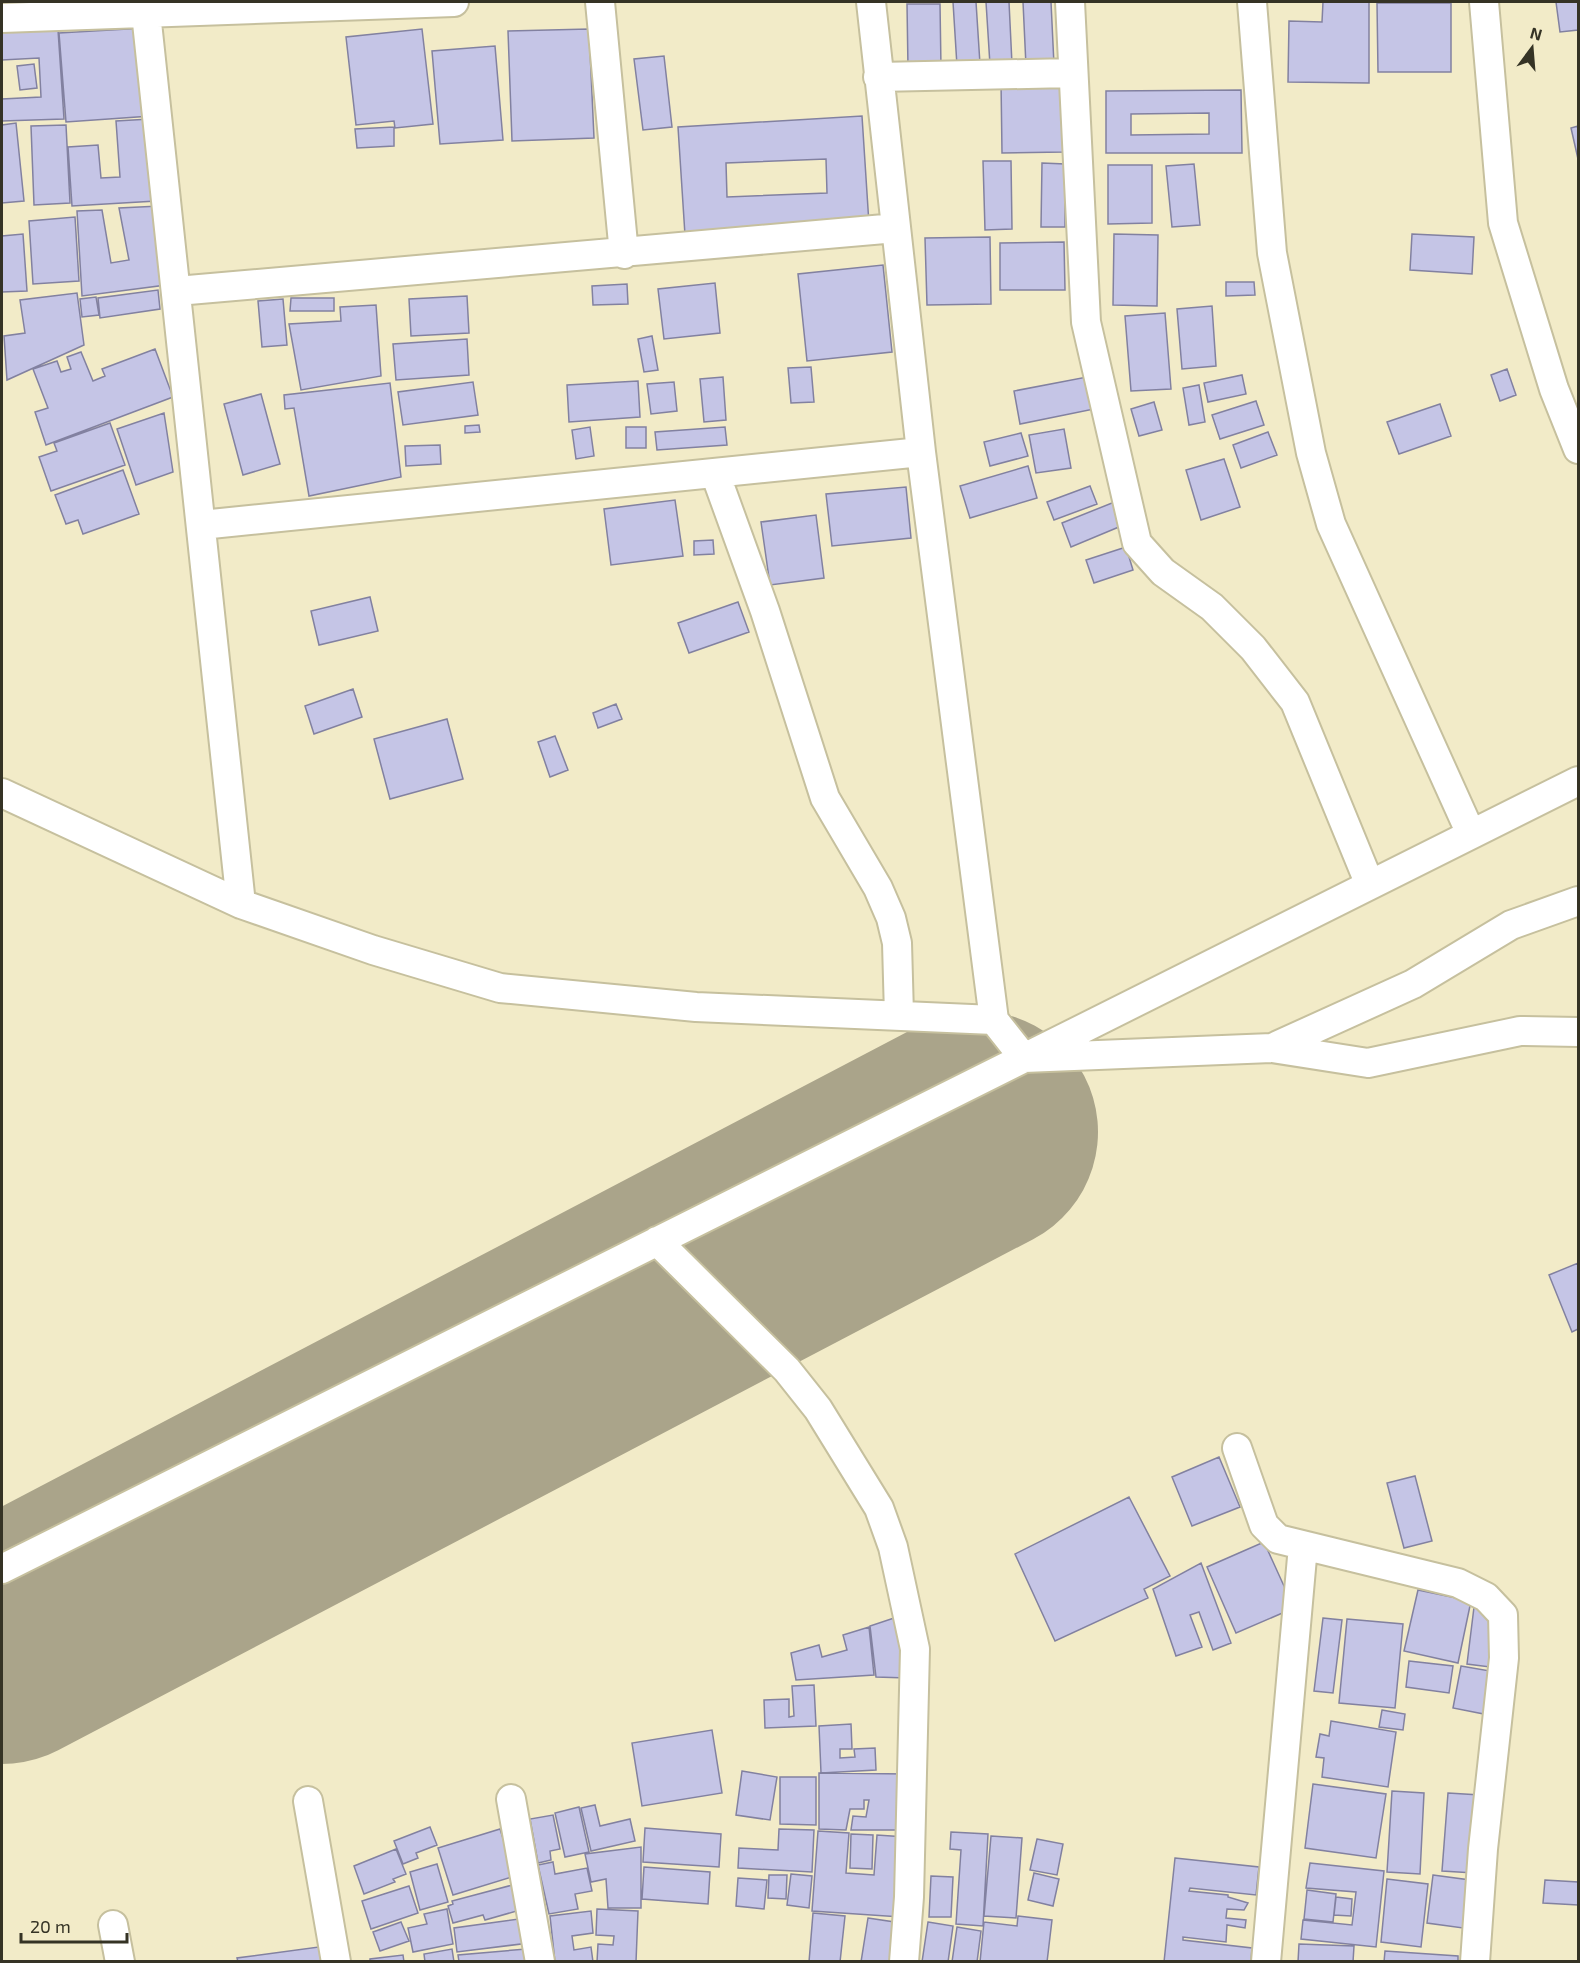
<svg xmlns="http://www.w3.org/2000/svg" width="1580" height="1963" font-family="'Exo 2',sans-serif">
<rect width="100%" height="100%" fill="#f2ebc8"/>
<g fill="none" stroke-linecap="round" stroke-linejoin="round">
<!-- runway -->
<path stroke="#aaa48a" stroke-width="242" d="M2,1643L977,1132"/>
</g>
<!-- building -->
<path fill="#c5c5e6" stroke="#8281a0" stroke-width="1.5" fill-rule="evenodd" d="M953,2H976L980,64L957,66Z
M986,2H1009L1012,64L990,65Z
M1023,2H1051L1054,65L1026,66Z
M1323,2H1369V83L1288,82L1289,21L1322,22Z
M1556,2H1578V30L1560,32Z
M1377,3H1451V72H1378Z
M907,4H940L941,68H908Z
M145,28L151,116L66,122L59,33Z
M422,29L433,124L395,128L394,121L356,125L346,37Z
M589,29L594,138L512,141L508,31Z
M58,30L64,119L2,121V99L41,97L39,58L2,60V32Z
M495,46L503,140L440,144L432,51Z
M664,56L672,127L643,130L634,59Z
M34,64L37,88L20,90L17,66Z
M1062,80L1063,152L1002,153L1001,81Z
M1241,90L1242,153H1106V91ZM1209,113V134L1131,135V114Z
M862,116L869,224L685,235L678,127ZM826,159L827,193L727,197L726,163Z
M150,119L156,201L72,206L68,147L98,145L101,178L120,177L116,121Z
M16,123L24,201L2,203V125Z
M66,125L70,203L34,205L31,126Z
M1578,126V159L1571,128Z
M394,127V146L357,148L355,129Z
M983,161H1011L1012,229L985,230Z
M1042,163L1065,164V227H1041Z
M1194,164L1200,225L1172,227L1166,166Z
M1108,165H1152V223L1108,224Z
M160,206L166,285L82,296L77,211L102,210L111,263L129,260L119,208Z
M75,217L79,281L33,284L29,221Z
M23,234L27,291L2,292V236Z
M1114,234L1158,235L1157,306L1113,305Z
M1412,234L1474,237L1472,274L1410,270Z
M990,237L991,304L927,305L925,238Z
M1064,242L1065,290H1000V243Z
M883,265L892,352L807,361L798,274Z
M1226,282H1254L1255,295L1226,296Z
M715,283L720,333L664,339L658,289Z
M627,284L628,304L593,305L592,286Z
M158,290L160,309L100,318L98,298Z
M77,293L84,345L7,380L4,336L25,333L20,300Z
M467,296L469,333L411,336L409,299Z
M96,297L99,315L82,317L80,299Z
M291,298H334V311H290Z
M283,299L287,345L262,347L258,301Z
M376,305L381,376L301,390L289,324L341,321L340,307Z
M1212,306L1216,366L1182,369L1177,309Z
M1165,313L1171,389L1131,391L1125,316Z
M652,336L658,370L644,372L638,339Z
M467,339L469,375L396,380L393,344Z
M155,349L173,397L46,445L35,412L48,408L33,369L57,361L61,372L71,369L67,357L81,352L93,381L105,376L102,369Z
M811,367L814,402L791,403L788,368Z
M1507,369L1516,395L1500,401L1491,375Z
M1242,375L1246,394L1208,402L1204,383Z
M1092,376L1099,408L1020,424L1014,391Z
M723,377L726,420L704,422L700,379Z
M638,381L640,417L569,422L567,385Z
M473,382L478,415L403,425L398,392Z
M674,382L677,411L651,414L647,384Z
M390,383L401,477L309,496L294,408L285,409L284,395Z
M1199,385L1205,422L1189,425L1183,388Z
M261,394L280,464L243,475L224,404Z
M1256,401L1264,425L1220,439L1212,415Z
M1154,402L1162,430L1139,436L1131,409Z
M1440,404L1451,436L1399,454L1387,422Z
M164,413L173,472L136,485L117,429Z
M110,423L125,465L51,491L39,457L57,451L54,443Z
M479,425L480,432L465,433V426Z
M590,427L594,456L576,459L572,430Z
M626,427H646V448H626Z
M725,427L727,445L657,450L655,432Z
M1064,429L1071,468L1036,473L1029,435Z
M1268,432L1277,455L1241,468L1233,445Z
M1021,433L1028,456L990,466L984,442Z
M440,445L441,464L406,466L405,446Z
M1224,459L1240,507L1201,520L1186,470Z
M1028,466L1037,498L970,518L960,486Z
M123,470L139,514L83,534L78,520L66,524L55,495Z
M1090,486L1097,504L1054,520L1047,502Z
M906,487L911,538L832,546L826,494Z
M675,500L683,556L611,565L604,509Z
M1117,501L1126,524L1071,547L1062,523Z
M816,515L824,578L770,585L761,522Z
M713,540L714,554L694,555V541Z
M1126,547L1133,570L1094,583L1086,560Z
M370,597L378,631L319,645L311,611Z
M738,602L749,632L689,653L678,623Z
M353,689L362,717L314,734L305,706Z
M616,704L622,719L598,728L593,713Z
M447,719L463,779L390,799L374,739Z
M555,736L568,770L550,777L538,742Z
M1578,1263V1329L1572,1332L1549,1275Z
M1219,1457L1240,1507L1192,1526L1172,1477Z
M1415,1476L1432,1541L1404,1548L1387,1483Z
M1129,1497L1170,1576L1144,1589L1148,1598L1055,1641L1015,1554Z
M1264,1542L1294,1608L1236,1633L1207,1567Z
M1201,1563L1231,1643L1213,1650L1199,1612L1190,1615L1202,1647L1176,1656L1153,1589Z
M1418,1590L1471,1601L1458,1663L1404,1651Z
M1475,1599L1498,1602L1490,1667L1467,1664Z
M900,1616L907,1678L876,1677L870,1626Z
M1323,1618L1342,1620L1333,1693L1314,1691Z
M1347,1619L1403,1624L1395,1708L1339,1703Z
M869,1627L874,1675L796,1680L791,1653L819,1645L822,1657L847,1650L843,1635Z
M1409,1661L1453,1666L1449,1693L1406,1687Z
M1461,1666L1496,1672L1489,1715L1453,1708Z
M814,1685L816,1726L765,1728L764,1700L789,1699V1717L794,1716L792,1686Z
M1382,1710L1405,1714L1403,1730L1379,1727Z
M1331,1721L1396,1732L1388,1787L1322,1777L1324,1758L1316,1757L1320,1734L1329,1736Z
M851,1724L852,1749H840V1758L855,1757L854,1749L875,1748L876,1770L821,1773L819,1726Z
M712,1730L722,1793L642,1806L632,1743Z
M742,1771L777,1777L770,1820L736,1815Z
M819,1773L907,1774L906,1830H851L853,1816L866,1817L869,1800H864V1809H850L846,1830L819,1829Z
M780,1777H816V1825L780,1824Z
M1313,1784L1386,1794L1376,1858L1305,1848Z
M1392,1791L1424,1793L1420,1874L1387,1872Z
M1448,1793L1480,1795L1474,1873L1442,1871Z
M595,1805L600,1826L630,1819L635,1841L591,1851L581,1808Z
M579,1807L589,1852L565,1857L555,1813Z
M553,1815L560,1849L550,1851L551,1860L538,1863L530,1819Z
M430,1827L437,1845L416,1853L418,1858L403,1864L394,1841Z
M645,1828L721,1834L719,1867L643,1862Z
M500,1829L515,1876L453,1895L438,1848Z
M779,1829L814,1830L812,1872L738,1868L739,1848L778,1850Z
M818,1831L849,1833L846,1873L874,1875L877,1835L906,1837L901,1917L812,1911Z
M951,1832L988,1834L983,1926L956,1924L961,1850L950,1849Z
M851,1834L873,1835L872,1869L850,1868Z
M991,1836L1022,1838L1016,1918L984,1916Z
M1037,1839L1063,1844L1057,1875L1030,1870Z
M641,1847V1908H608L606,1879L591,1882L585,1854Z
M396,1849L406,1874L393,1879L395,1882L364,1894L354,1866Z
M1175,1858L1259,1867L1256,1895L1190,1888L1189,1891L1228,1895V1897L1248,1903L1244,1910L1227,1909L1226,1918L1246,1920L1245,1928L1227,1925L1226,1942L1183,1937V1940L1252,1948L1251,1962H1164Z
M553,1862L555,1874L587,1868L592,1891L575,1894L578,1909L549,1914L538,1865Z
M1310,1863L1384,1871L1376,1947L1301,1939L1303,1920L1352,1925L1356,1892L1306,1888Z
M437,1864L448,1902L420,1910L410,1872Z
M644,1867L710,1872L708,1904L642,1899Z
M1034,1873L1059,1879L1053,1906L1028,1900Z
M791,1874L812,1876L809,1908L787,1905Z
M769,1875H787L786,1899L768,1898Z
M1433,1875L1470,1880L1463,1928L1427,1923Z
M931,1876L953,1877L951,1917H929Z
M738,1878L767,1880L764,1909L736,1906Z
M1387,1879L1428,1884L1421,1947L1381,1942Z
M1545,1880L1578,1882V1905L1543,1903Z
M520,1883L527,1908L485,1920L483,1915L453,1923L448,1906L453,1904L452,1901Z
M409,1886L418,1913L371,1929L362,1901Z
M1307,1890L1336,1894L1333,1922L1304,1919Z
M1336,1897L1352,1899L1351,1916L1334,1915Z
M447,1909L453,1944L413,1952L408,1928L427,1924L424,1914Z
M597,1909L638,1911L636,1962H597L598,1944L613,1945L614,1936L596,1935Z
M591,1911L593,1933L572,1936L574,1950L591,1947L593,1962H555L550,1916Z
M813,1913L845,1916L840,1962H809Z
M1018,1916L1052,1920L1047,1962H980L984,1922L1017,1926Z
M526,1918L529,1943L457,1952L454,1928Z
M868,1918L901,1923L895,1962H861Z
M401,1922L409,1941L380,1951L373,1932Z
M928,1922L953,1926L948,1962H922Z
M957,1927L981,1931L977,1962H952Z
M1299,1944L1354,1946L1353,1962H1298Z
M326,1946L329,1962H238L237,1958Z
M452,1949L454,1962H425L424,1954Z
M526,1949L533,1962H459L458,1955Z
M1385,1951L1458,1956V1962H1384Z
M403,1955L404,1962H370V1959Z"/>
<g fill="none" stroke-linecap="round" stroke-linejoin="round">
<!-- minor casing -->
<g stroke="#c6c09e" stroke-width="32">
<path id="minor" d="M600,2L624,254
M871,2L921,452L994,1020
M1070,2L1086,322L1137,543L1163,572L1212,607L1253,648L1295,702L1370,885
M1252,2L1272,253L1311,453L1331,524L1471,834
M1484,2L1503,223L1554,389L1578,449
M146,13L241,904
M2,18L454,2
M878,77L1072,73
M177,291L896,228
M715,473L765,611L825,798L878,888L891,918L897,943L899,1015
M201,525L921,452
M2,793L241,904L373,950L500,988L696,1007L994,1020L1024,1058L1272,1048L1368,1063L1520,1031L1578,1032
M1272,1048L1413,984L1511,925L1578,901
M657,1241L787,1370L818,1409L879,1508L893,1547L915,1649L909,1897L904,1962
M1237,1448L1264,1525L1278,1539L1458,1583L1486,1597L1503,1615L1504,1658L1483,1849L1475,1962
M2,1569L1578,781
M511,1799L540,1962
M308,1801L336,1962
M113,1925L120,1962
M1266,1962L1303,1546"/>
</g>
<!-- minor -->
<use href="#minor" stroke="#fff" stroke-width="28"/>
</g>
<!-- border -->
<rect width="1580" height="1963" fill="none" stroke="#353325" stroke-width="6"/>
<!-- north arrow -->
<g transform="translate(1532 48) rotate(16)" stroke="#f2ebc8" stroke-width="4.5" paint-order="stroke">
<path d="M0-4.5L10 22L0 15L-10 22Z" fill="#353325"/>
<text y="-9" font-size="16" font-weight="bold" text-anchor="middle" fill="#353325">N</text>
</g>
<!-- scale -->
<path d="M21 1933v9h106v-9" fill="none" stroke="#353325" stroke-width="3"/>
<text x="30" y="1933" font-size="18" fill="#353325" stroke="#f2ebc8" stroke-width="4.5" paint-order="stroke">20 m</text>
</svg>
